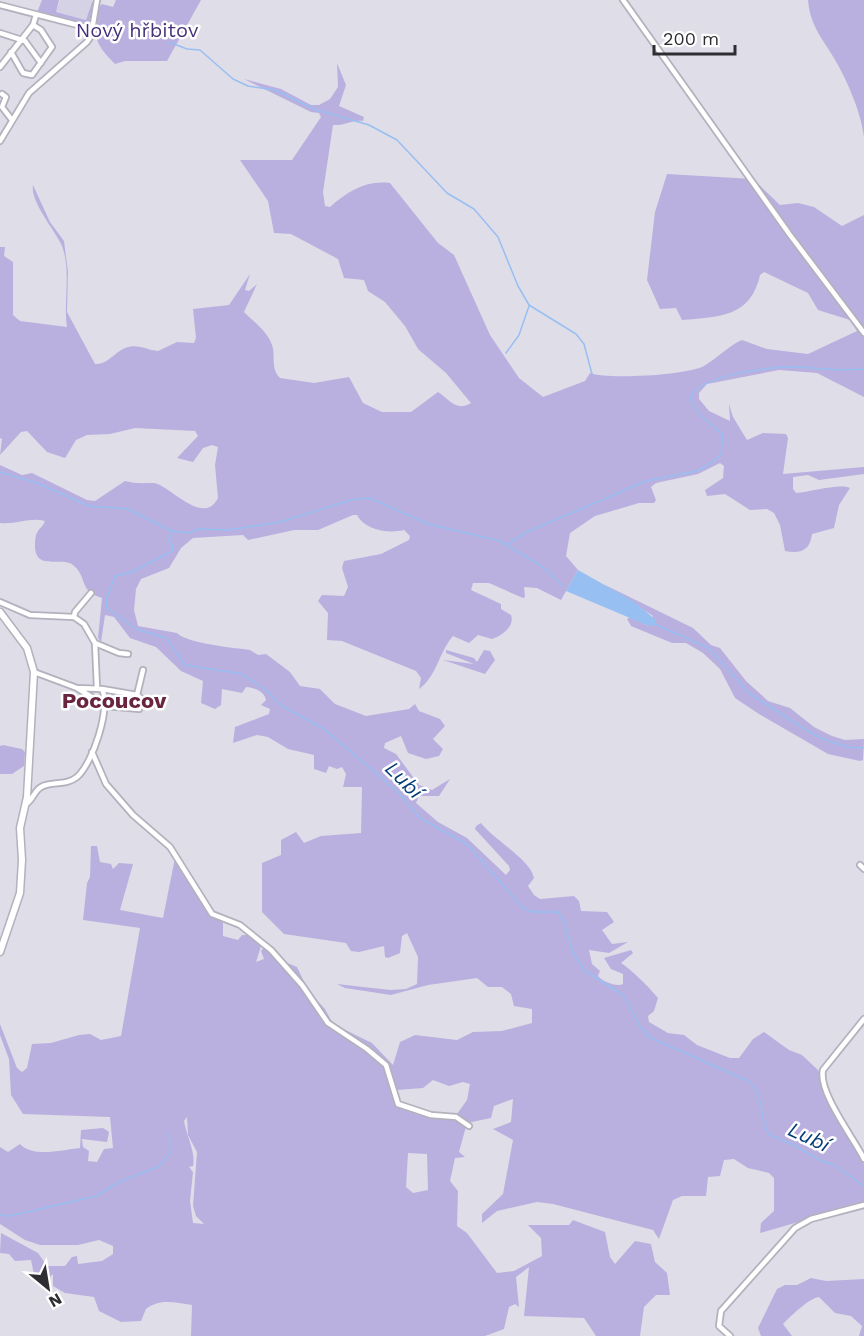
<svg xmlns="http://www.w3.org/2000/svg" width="864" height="1336" font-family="'Work Sans',sans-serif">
<rect width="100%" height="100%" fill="#dfdde8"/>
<!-- built -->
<path fill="#d6d2e5" d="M60,0H92L87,20L56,12Z"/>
<!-- green -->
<path fill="#bab0df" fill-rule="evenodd" d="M42,0H59L56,12L86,20L92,2H97L93,29L36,15Z
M116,0H201L167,61H125L115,64C94,43 94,38 98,8L102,4L113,7Z
M808,0H864V137C861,112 847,80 834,58C822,38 810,25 808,0Z
M337,63L346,85L339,106L364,117L363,121C352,119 345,126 333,125L323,192L325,206L330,207C348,191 366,180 390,183L438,243L454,255L490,335L519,378L543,397L585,381L590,373C607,380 687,375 704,366C716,359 731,344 742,340L767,349L808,354L857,331L850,320L818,310L808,293L764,272L760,275C751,317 719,317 682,320L676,308L660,309L647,280L655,212L667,174L753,179L780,205L798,203L814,207L842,226L864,215V397L817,373L779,370L707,384L699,393V399L709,411L730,421L729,404L733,417L747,440L763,433L786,434L788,438L783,474L864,467V474L819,480L808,475L793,477V489L796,493C810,492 840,483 850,488L839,505L834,528L812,534C810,550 802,554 785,551L780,525L774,513L767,509L750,510L725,494L707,496L705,490L723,478L724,466L720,463L698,474L656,483L651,487L656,500L654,503H639L595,516L570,533L566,556L578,570L561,600L537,588L524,587L525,597L523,598L489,583H473L471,590L501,604V609L511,615C515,626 502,636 492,639L478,635L469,643L453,636C439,652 437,676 419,689L421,678L416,671L342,641L327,640L328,613L318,601L322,595L344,596L348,587L342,568L344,561L381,554L409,540L410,536L404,530C388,534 365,530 357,515H353L318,530H294L248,540L243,535L193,538L181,548L169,568L141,579L136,589L134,610L138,626L177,633C185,643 235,648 250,650L258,655L266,654L290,672L300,686L320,689L335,704L366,716L409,709L415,704L419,711L440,719L445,726L433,739L443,749L439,756L426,759L408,753L401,736L385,743L384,748L396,754L419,785L432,790L450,779L439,796H419L416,803L438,822L467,838L506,875L510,870L509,866L475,829L476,826L481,823C494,840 531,860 534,878L528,886L534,895L540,899L574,896L579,901L581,911L607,912L614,922L602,930L612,944L628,942L609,953L589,950L592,964L600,971L598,976C603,982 617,987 623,984V974L611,969L604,958L631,950L633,953L621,963C632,970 650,988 658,998L654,1011L648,1016L649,1022L668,1033L684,1035L697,1045L730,1058H739L753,1039L764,1032L789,1050L802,1055L820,1072C816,1101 859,1136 864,1165C864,1177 864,1191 864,1203L760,1233L761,1223L774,1211V1178L769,1173L748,1168L734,1159L724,1160L720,1176L708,1177L706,1196H682L673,1200L659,1239L653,1230L553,1204L537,1202L497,1211L482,1223V1214L503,1194L513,1140L493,1129L511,1122L513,1099L494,1106L491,1118L467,1123L459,1152L465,1157L455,1158L450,1181L458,1191L457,1226L467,1233L497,1273L514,1271L542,1256L541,1238L528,1225H569L573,1220L605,1232L610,1257L615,1264L635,1241L651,1244L655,1262L667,1273L670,1295H656L644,1307L640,1336H596L584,1318L524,1316L529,1267L516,1277L519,1307L515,1304L509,1307L504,1329L485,1336H191L192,1305C175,1303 161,1298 146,1309L141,1321L121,1322L99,1311L94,1297L65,1293L53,1286V1274L44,1283L35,1279L31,1260L15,1261L9,1254L0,1253L1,1233L38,1253L47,1266H65L72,1257L77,1256L78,1264L102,1261L113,1254V1246L99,1240L78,1245H40L25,1240L0,1224V1147L8,1152L20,1144C33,1158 62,1150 80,1148L81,1130L103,1128L109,1132L107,1142L82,1139L83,1147L89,1151L88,1161L97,1162L104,1149L113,1148L110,1117L23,1114L11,1095L9,1059L0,1035V1024L17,1068L22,1072L27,1068L32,1044L51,1043L79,1035L90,1034L101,1040L121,1036L140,928L83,920L87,883L90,877L91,846H97L100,862L111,864L113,869L119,863L133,864L120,910L163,918L175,858L181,872L199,896L205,910L223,923V936L238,940L242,935H248L261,946L256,962L264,959L261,951L264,947L285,962L297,967L309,992L325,1009L333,1024L372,1043L393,1065L400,1042L415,1035L457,1040L473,1032L502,1031L532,1023V1009L514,1006L511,994L502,987H488L477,978L428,985L391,995L345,988L337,984L390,990L406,989L417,984L418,957L407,933L402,936L400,953L388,958L385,957L384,946L359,952L351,951L346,943L284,934L262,912V863L281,855V840L296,832L304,843L321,836L361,833L362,787H343L346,774L342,767L337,769L329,766L326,773L314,769V755L288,749L268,737L257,735L233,743L235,727L269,714L270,709L261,705L266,700C264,691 255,688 246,687L242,693L222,689L221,705L215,709L201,703L203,681L181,671L156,647L130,638L114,617L105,615L101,642L98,638L102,598C78,591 88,577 73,565C62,556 36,571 35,547C35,543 35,536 37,533C39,528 43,527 45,521C30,517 16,525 0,523V465L22,475L32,473L87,500L95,501L125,481C135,484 143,483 153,483C168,483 203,528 218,498L215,465L218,447L212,445L203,448L193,462L177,458L198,436L195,431L135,428L110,434L87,435L76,440L65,458L47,452L27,431L21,432L0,455L2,439L0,438V247H5L4,256L13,262V315L20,321L67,327C63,302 72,268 61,244C54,229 30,201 33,185L50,222L64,241L68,272L67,312L95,364C107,365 114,353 125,348C137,343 147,350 158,351L177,342L194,343L196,338L193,309L229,305L250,274L245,290L249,291L257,284L244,312C253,321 268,332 272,345C276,357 270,367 280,378L314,383L349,377L363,403L382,412H411L438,392C450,400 456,412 471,403L446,373L418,349L405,326L385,302L368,291L364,280L344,278L338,259L291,234L274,233L268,201L240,160H292L321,117L319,113L311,112L244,79L281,89L311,105H319L330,99L338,87ZM433,1080L449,1086L463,1082L470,1084L467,1100L457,1114L426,1111L399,1102L397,1108L392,1086L397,1090L423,1088ZM187,1117L188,1135L197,1152L193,1206L196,1216L204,1224L193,1223L190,1201L193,1172L189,1167L193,1166C196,1153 186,1134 184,1121ZM408,1153L427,1154L428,1190L413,1193L406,1187Z
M603,584L693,628L711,645L720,648L746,681L768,701L790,708L814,727L832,736L845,740L864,739L863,760L860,761L828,754L759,714L735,698L720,669L703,653L686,643H672L631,626L627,619L630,617L649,626L653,616Z
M446,650L474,658L477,662L484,650L490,651L495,660L485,674L443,660L474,664L446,653Z
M3,745L22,749L25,752L24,766L12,774H0V746Z
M811,1278L826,1281L864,1279V1336H859L862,1326L851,1316L835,1313L819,1297C808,1299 792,1315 783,1324L792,1336H761L758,1328L777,1289L785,1285H797Z"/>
<!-- water -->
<path fill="#98bff2" d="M578,570L633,601L656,620L655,625L649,626L566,591Z"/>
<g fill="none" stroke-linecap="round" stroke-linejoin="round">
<!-- stream -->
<path stroke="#98bff2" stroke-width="1.5" d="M169,42L187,49L200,50L233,79L248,86L275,90L319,111
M321,111L369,125L397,140L447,193L474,209L498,237L518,286L529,305L576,334L584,344L592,374
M506,353L519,335L529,306
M0,472L37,483L89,506L128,509L170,530L172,533L168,540L173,546L172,551L132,572L115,576L106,600L107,608L136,629L166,638L185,665L242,674L267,691L282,706L324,729L397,791L420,818L467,844L523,908L533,912H558L564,921L572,951L584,970L624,996L639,1025L649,1037L748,1081C767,1095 757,1117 770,1135L794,1145L821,1161L834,1165L864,1186
M172,531L188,533L199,529L229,530L280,522L351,500L370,498L428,524L500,541L543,567L563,586
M506,545L527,532L646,481L697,471L713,462L721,454L723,435L698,413L690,399C695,376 768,367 789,367C814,367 839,372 864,369
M654,624L709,648L749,693L804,729L825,740L848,747L864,748
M0,1215L10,1216L96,1196L121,1181L158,1167L170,1153L169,1131"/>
<!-- minor casing -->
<g stroke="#b3b1bc" stroke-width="8">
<path id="minor" d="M623,0L790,235L864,333
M0,5L93,29
M0,33L25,41L41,63
M11,52L23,73L32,75L52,47L41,30L33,25
M0,67L33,25L36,15
M2,94L6,97L2,107L12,120
M0,141L29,93L87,42L91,36L97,0
M0,602L30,615L74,617L84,624L95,643L97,688
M74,617L75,612L91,593
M95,643L119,653L128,654
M77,688L106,706L139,709L142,699L137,695
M102,689L137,695L143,670
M92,752L106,784L133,815L170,847L212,914L240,925L271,950L302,985L328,1023L367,1049L386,1065L398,1104L431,1115L456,1117L469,1126
M26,804C33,800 34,791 41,787C52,781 66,786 77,777C93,763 111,708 102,689L77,688L34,672
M860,865L864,869
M864,1019L823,1070C818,1092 853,1137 864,1159
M730,1336L719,1326L721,1311L795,1228L811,1219L864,1205"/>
</g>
<!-- major casing -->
<g stroke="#b3b1bc" stroke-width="9">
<path id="major" d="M0,612L27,648L34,672L27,797L20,828L22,860L20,893L0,952"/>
</g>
<!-- minor -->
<use href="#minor" stroke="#fff" stroke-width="4.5"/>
<!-- major -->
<use href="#major" stroke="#fff" stroke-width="6"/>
</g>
<g text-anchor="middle" stroke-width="5" stroke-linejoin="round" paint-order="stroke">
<!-- park labels -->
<g font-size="20" fill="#473278" stroke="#fff">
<text x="137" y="37">Nový hřbitov</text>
</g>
<!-- water labels -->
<g font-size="21" font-style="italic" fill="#043d77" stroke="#fff">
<text transform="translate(404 780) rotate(45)" y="7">Lubí</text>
<text transform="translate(809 1137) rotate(25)" y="7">Lubí</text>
</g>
<!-- quarter labels -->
<g font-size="22" font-weight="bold" fill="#69253f" stroke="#fff">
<text x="114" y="708">Pocoucov</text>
</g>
</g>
<!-- north arrow -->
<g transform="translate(48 1288) rotate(150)" stroke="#ffffff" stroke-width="4.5" paint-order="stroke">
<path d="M0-4.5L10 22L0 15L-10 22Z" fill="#2e2e32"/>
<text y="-9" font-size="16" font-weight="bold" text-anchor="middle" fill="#2e2e32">N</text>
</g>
<!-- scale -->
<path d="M654 45v9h81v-9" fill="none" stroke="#2e2e32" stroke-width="3"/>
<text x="663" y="45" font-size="18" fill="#2e2e32" stroke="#ffffff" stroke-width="4.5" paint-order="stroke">200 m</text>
</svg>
